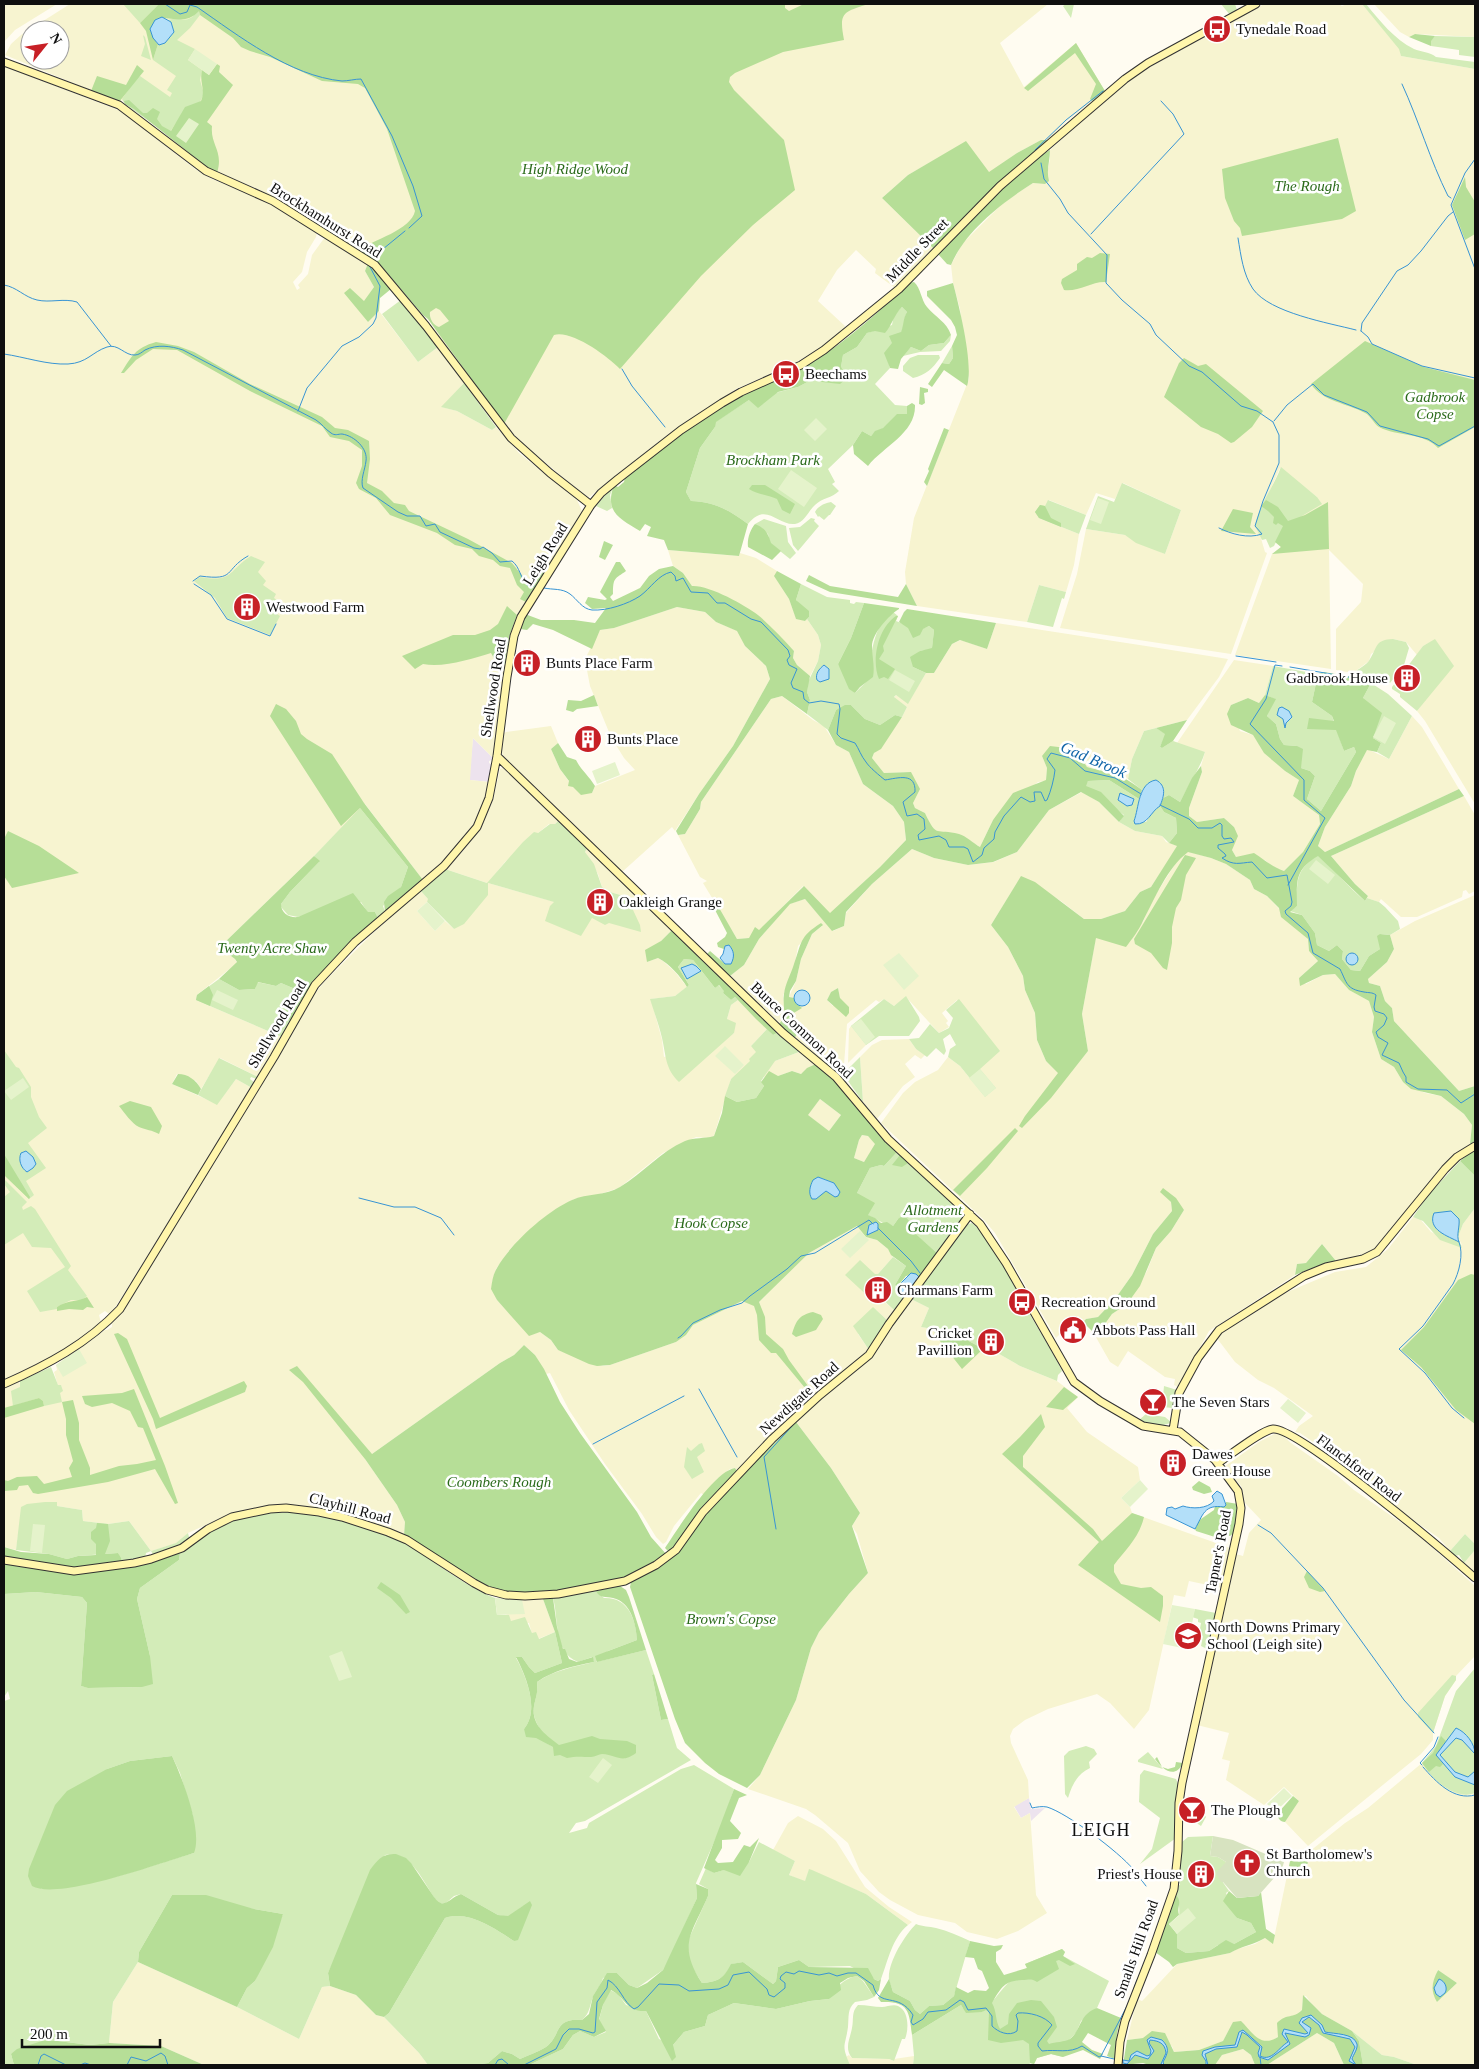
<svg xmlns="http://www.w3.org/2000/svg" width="1479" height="2069" font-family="'Times New Roman',serif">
<rect width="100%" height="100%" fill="#fffcf1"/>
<!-- industrial -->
<path fill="#ede3ee" d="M473,738L494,759L489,761V763L492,765L490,782L469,780Z
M1029,1798L1031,1809L1045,1808L1031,1821L1030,1813L1021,1818L1014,1806Z"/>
<!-- farmland -->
<path fill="#f7f4d0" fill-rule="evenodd" d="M4,4H57L15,30L4,42Z
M70,4H1048L1000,43L1024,87L1076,43L1105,91L1067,121L1048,140H1041L1017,153L989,173L966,142L908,175L882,198L933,248L895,288L875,273L876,269L856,250L837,270L818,301L845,326L842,333L824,346L793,364L736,389L714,404L670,433L589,497L583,494L517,439L440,337L390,261L359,250L260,190L208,168L134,109L125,104L122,100L119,102L5,55L11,44L21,35ZM30,30H60V60H30Z
M1264,4H1339L1342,6L1347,4H1362L1400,49L1401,56L1475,69V804L1425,721L1417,711L1433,689L1435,640L1423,646L1417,655L1406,642L1393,639L1371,654L1369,661L1353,673L1336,670V629L1361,602L1363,584L1329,550L1331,669L1235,655L1272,554L1281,547L1275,542L1317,497L1280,468L1266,500L1261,506L1260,535L1265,552L1267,553L1231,654L1060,628L1077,574L1086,529L1125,535L1165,554L1181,510L1123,483L1115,499L1096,493L1086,515L1049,500L1039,518L1079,534L1074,565L1066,592L1039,585L1027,622L917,606L906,584L905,572L914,518L969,379L960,309L953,283L951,265L962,244L1005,201L1033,183L1045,184L1050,159V150L1086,117L1139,73Z
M1374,4H1475V37L1415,34L1409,37L1400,32Z
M4,66L121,111L195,169L212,179L264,200L317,232L316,237L307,252L302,272L293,282L297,290L300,288L298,285L308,274L312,255L325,237L368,263L365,271L374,287L364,302L350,288L368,322L379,311L418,362L438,347L464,383L442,407L457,411L492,430L496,427L519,453L577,500L582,511L581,515L518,615L509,637L494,759L473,738L470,780L490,782L486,797L475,823L441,864L423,880L365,804L314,856L222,945L223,950L235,959L237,963L197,995L196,1000L282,1037L258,1077L220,1058L201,1089L196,1081L177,1074L172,1084L217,1104L236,1079L252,1088L116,1306L109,1314L105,1311L99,1315L101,1323L68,1347L48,1360L4,1380Z
M668,550L739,556L740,553L756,558L777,571L775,577L789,599L796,618L805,621L807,619L818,635L821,645L818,661L810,676L797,665L793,658L794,651L758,615L692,586L683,573L673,566Z
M677,607L705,612L716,622L738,631L745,646L766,666L770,679L733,746L699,794L675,831L672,827L622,872L504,757L501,751L502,734L506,732L551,726L558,743L551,749L560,769L573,787L592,793L595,786L635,770L624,758L611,737L590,686L586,665L587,655L600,630L614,628Z
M996,623L1146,646L1228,659L1219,677L1187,720L1144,731L1132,759L1128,779L1116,773L1087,767L1075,749L1042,756L1047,768L1046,781L1038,782L993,820L980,847L960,835L940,833L932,828L925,813L915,808L913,803L911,772L884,773L872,758L874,753L902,717L907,707L894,698L896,695L908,703L926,673H934L952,644L961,640L987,649Z
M1234,660L1273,666L1265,695L1259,703L1248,698L1231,705L1240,731L1253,735L1265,753L1285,771L1299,780L1293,796L1319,815L1320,824L1303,852L1284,871L1272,867L1265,860L1236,857L1232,850L1234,827L1224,818L1197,822L1189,816V808L1202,772L1201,766L1205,752L1162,748L1173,741L1177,743Z
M782,696L813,720L824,726L836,745L849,752L863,784L893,806L904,822L906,840L880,867L830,914L803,886L759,931L749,938L737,939L703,883L707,881L700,877L678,835L685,834L700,809L701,802L771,699Z
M1412,716L1422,727L1459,789L1325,852L1318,846L1325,827L1351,786L1356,771L1367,749L1389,759Z
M503,768L558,821L555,824H549L538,833L505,862L488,883L555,902L598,919L627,897L607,891L602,887L598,874L585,852L587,848L672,930L661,941L647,962L658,958L663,961L675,972L687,987L675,996L651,999L662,1040L664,1057L728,1037L734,1033L727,1019L731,1005L738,1000L767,1029L751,1046L775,1061L799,1052L816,1064L801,1074L792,1071L778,1076L731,1079L714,1136L708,1138L696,1137L663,1153L619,1188L597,1195L574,1199L549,1214L511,1248L496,1269L492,1283L497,1300L529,1335L540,1332L551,1340L558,1350L603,1366L610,1365L676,1342L686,1335L693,1325L742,1301L759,1302L809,1253L857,1226L866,1237L877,1240L888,1249L893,1257L878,1274H876L875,1301L879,1297L894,1310L887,1320L876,1310L858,1334L869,1350L811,1397L775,1430L737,1471L735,1468L730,1469L717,1479L704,1495L701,1493L674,1526L666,1542L663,1544L656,1537L642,1514L605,1464L569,1410L550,1373L546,1374L535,1355L524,1345L514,1355L500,1363L365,1459L397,1505L405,1522L404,1535L369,1521L345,1513L295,1505H272L230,1514L188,1533L177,1543L151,1551L129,1521L108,1524L83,1521L82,1510L57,1506L56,1502L48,1503L18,1535L16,1550L4,1547V1388L19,1382L21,1387L62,1392L61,1385L58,1386L54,1372L57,1370L56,1365L105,1330H107L112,1327V1323L124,1309L262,1083L307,1004L324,982L371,935L420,890L429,900L417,911L435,931L445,921L454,929L487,883L445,869L463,851L482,825L493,800L500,769Z
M1082,792L1099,802L1119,822L1135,831L1162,836L1166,842L1178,846L1151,887L1140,892L1125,911L1101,919H1084L1061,901L1021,877L991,925L1008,947L1023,976L1025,990L1035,1013L1037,1040L1046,1061L1065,1079L1088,1051L1082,1014L1096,937L1143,922L1151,902L1184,850L1211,858L1226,864L1250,880L1254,889L1267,896L1308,939L1309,951L1318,961L1299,978L1306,984L1323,975L1335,974L1349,990L1369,1001L1374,1017L1372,1032L1381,1059L1394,1067L1403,1082L1425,1093L1441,1096L1464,1114L1472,1125L1470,1144L1451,1158L1429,1182L1379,1247L1364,1256L1360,1254L1354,1258L1336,1261L1322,1244L1306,1263L1297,1264L1295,1275L1209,1331L1178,1387L1174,1385L1175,1379L1165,1377L1128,1351L1118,1367L1110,1362L1093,1332L1102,1328L1112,1314L1127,1304L1147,1271L1156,1248L1171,1231L1184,1210L1160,1191L1171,1202L1172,1211L1153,1234L1132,1275L1115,1299L1098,1317L1086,1319L1083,1322L1078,1316L1056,1338L995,1233L984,1220L881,1123L903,1093L915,1082L938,1070L948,1057L960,1066L985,1097L996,1088L980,1069L957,1000L942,1013L948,1021L946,1023L949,1027L939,1033L906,997L894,1006L884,999L879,1002L876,1000L847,1024L844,1065L842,1069L836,1072L806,1048L808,1047L800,1045L794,1039V1020L789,997L796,981L801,959L812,934L822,926L821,923L798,946L795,963L783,996L785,1009L783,1020L779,1024L730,976L744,965L759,939L789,904L805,899L833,931L844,926L846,913L872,884L912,849L934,858L968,865L994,862L1017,852L1049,810ZM838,988L840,998L833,1006L827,1000L831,992Z
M1464,796L1475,815V891L1469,894L1466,890L1463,891L1462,897L1417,917H1401L1381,899L1379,902L1367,898L1368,896L1355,884L1331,856Z
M1475,895V1086L1459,1091L1394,1021L1392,1008L1385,1001L1380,986L1369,983L1368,979L1387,962L1394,949L1390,935L1415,921Z
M851,1026L866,1045L848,1063L849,1029Z
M909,1039L916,1049L925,1055L921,1059L915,1055L905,1064L915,1077L903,1086L877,1119L863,1102L860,1057L872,1045L882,1040Z
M820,1099L841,1115L829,1131L807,1115Z
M862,1135L868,1136L876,1144L864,1162L854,1158L859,1140Z
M1475,1208V1544L1465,1534L1450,1551L1439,1538L1393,1506L1350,1467L1300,1433L1295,1432L1299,1426L1313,1416L1274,1388L1258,1380L1235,1362L1216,1337L1227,1327L1239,1323L1285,1293L1335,1272L1366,1267L1388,1249L1413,1217L1420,1219L1431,1232L1462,1245L1458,1237L1463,1224Z
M911,1299L929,1308L921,1327L933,1329L959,1337L985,1349L994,1351L1020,1366L1057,1381L1078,1397L1067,1408L1087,1432L1138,1467L1140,1480L1121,1498L1130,1507L1132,1513L1230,1548L1222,1588L1189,1581L1185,1597L1174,1595L1149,1710L1134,1729L1110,1703L1097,1694L1048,1709L1025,1720L1013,1729L1010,1736L1011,1743L1028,1780L1029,1798L1014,1807L1021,1818L1030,1813L1036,1895L1047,1913L1018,1931L997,1939L967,1932L955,1923L918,1915L890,1900L879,1892L860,1871L848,1843L815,1815L806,1809L748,1789L760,1775L796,1700L811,1648L819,1632L849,1594L868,1573L857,1534L852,1526L860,1513L831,1468L796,1422L824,1395L872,1357Z
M1276,1433L1281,1434L1291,1443L1338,1476L1354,1490L1416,1533L1475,1586V1656L1456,1676V1680L1445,1696L1433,1733V1740L1421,1754L1400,1771L1308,1846L1285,1822L1299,1801L1284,1787L1264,1805L1226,1780L1230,1761L1222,1759L1229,1733L1197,1725L1236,1554L1243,1556L1249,1533L1261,1520L1245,1503L1241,1486L1224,1467L1259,1442Z
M1475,1550V1573L1464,1563Z
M495,1598L522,1600L543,1599L555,1632L538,1639L532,1634L529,1623L511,1621Z
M1422,1763L1430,1774L1446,1788L1455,1792L1471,1795L1475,1793V2065H1417L1394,2057L1382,2055L1352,2031L1322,2014L1313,2006L1306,1996H1303L1302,2010L1278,2037L1270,2042L1261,2041L1233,2023L1223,2041L1199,2050L1174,2052L1172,2046L1143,2038L1127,2040L1137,1999L1142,2001L1145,1998L1177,1964L1230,1953L1237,1949L1255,1944L1265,1938L1273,1943L1289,1866L1300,1874L1308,1864L1304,1856L1345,1823L1368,1808ZM1437,1970L1457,1983L1437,2002Z
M798,1816L823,1829L836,1841L865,1887L889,1907L912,1922L908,1925L866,1894L809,1870L805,1882L789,1875L795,1861L773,1850L788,1823Z
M138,1962L237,2007L299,2039L322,1987L330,1986L356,1995L376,2015L384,2017L419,2053L428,2065H204L161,2046L109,2043L113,2002Z
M1317,2033L1334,2043L1344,2065H1267Z
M1243,2049L1251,2055L1255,2065H1215L1222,2055Z
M849,2055L852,2058L889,2059L894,2061V2059L914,2056L913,2065H850L846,2057Z"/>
<!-- green -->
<path fill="#d3ecb8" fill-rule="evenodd" d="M123,4H159L140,23Z
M1066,4H1074L1071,18L1063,6Z
M1221,4H1235L1237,10L1230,15Z
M1362,4H1366C1380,21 1394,39 1414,49C1421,52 1430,52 1436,57L1475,62V69L1401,56L1399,49Z
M199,10L200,15L190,28L177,40L195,49L188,60L202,70L200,80L204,94L200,102L176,123L168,135L125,104L122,99L135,80L140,76L170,97L172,93L167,90L176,76L153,60L158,44H162L174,32L171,22L168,20C183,15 185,27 199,10Z
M143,35L145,37L151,60L141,56L145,44Z
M1435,36L1475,37V57L1459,55V50L1431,46V40Z
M401,300L438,347L418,362L382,314Z
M902,307L907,312C904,317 905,322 903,328C898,343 883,347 890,368L875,384L895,405L907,406V414C892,415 893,422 882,429C877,431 875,431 871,436L862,431L853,445L828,469L835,482L832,484L839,491C832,498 822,498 815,505C809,510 804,523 795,524C778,526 766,501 748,524C731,511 713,501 691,501L686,492L700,448L715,427V422L749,400L798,387L813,379L822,382L841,367L843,355L857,347L867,333L892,325L894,315Z
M951,335L950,341L941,351L920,352L903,356L911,347L921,351L929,345L944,343Z
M952,346L953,358L949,364L942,363Z
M918,355H939L940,358C933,368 926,375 913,378L903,371V366L910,358Z
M464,383L496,427L492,430L457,411L441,407Z
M1281,467L1317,497L1322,504L1302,516L1276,542L1274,546L1270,548L1266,539L1262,540L1255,526C1259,505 1273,488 1281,467Z
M1122,483L1181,510L1165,554L1136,543L1125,535L1086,529L1098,496L1114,502Z
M614,485L610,495L612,508L607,511L596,506Z
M1048,500L1086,515L1079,534L1039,518L1035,512L1040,505L1045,506Z
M831,502L836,506L830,515H829L824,520L819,516L818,517L815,512C818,506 825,503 831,502Z
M811,518L815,519L814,521L819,526L798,551L793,545L789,528L800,527Z
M764,519L786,526L788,542L796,553L790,559L770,543L768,534L755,524Z
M251,556L265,562L258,572L266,581L263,585L276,594L274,598L280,602L274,612L280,616L270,635L227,618L215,598L194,581L200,577C234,583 227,571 251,556Z
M801,584L827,597L850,600V603L854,604L856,602L864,603L851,638L838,664L855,693L869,679C871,656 872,626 893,612L898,616L896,621C908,625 916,633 929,626L934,630L932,649L920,651L913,667L926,673L908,704L896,695L894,697L907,707L902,717L895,715L880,725L865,719L851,705L836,710L828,730L807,714L810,700L807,692L808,682L818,661L821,645L818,635L807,619L809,617L796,600Z
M1039,585L1066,592L1064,599L1062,598L1053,627L1027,622Z
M1393,639L1406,642L1409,648L1404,665L1390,683C1381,683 1364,675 1353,673C1358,669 1367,665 1370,659C1378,646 1375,640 1393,639Z
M1435,639L1454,666L1417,711L1400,697V694L1392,689V687L1423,646Z
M1273,666L1318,674L1312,702L1332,716L1344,751L1354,747L1356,752L1321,811L1307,799L1315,776L1310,771L1301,768L1297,746L1284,745L1280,739L1276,724L1267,716L1275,699L1265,695Z
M1371,683L1388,694L1412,716L1389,759L1377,752L1381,743L1373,738L1363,698Z
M1156,728L1166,734L1160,747L1162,748L1173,741L1205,752C1200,769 1188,785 1180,802L1169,795L1163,798L1164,789L1152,781L1142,790L1128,779L1132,759L1144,731Z
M1109,780L1139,799V809L1134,821L1146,822L1153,811L1160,806L1164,812L1176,818L1177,833L1169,843L1162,836L1135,831L1119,822L1124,815L1085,786L1088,781Z
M360,808L408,867L401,887L383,906L385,912L378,918L375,912L368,913L361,902L298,917L288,915L281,907V904L290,892L319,862L314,856Z
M558,821L587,848L585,852L594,864L602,887L607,891L627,897L640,925L641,932L609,923L605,925L592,918L581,936L545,921L550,906L554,902L488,883V895L464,924L454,929L427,902L428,899L420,890L425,888L445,869L487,883L523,842L534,832L538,833L550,824H555Z
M1318,855C1335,870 1348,887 1365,901L1367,898L1379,902L1385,907L1398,921L1400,929L1390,935L1380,934V949L1369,956L1360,971L1351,970L1342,959L1343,951L1337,945L1329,951L1317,945L1315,933L1302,915L1290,911L1297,906C1297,882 1295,870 1318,855Z
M684,959L693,960L715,988L718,985L725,991L723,993L731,1000L735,997L738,1000L731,1005L727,1019L736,1023L734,1033L679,1082C665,1069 666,1055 662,1038C659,1025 654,1012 650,999L675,996L689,985L678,967Z
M219,979L239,990L255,989L257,982L276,986L281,983L295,989L296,995L286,1018L290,1021L282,1037L196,1000L197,995Z
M906,996L919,1017L920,1021L909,1036H879L866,1045L851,1026L884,999L894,1006Z
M959,999L1000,1051L980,1069L996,1088L985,1097L960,1066L948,1057L950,1049L956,1045L950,1034L943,1039L946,1051L944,1055L936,1048L927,1057L916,1049L909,1039L919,1038L930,1024L939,1033L949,1028L953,1018L946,1010Z
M767,1029L773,1035L777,1033L799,1052L775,1061L761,1081L764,1086L756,1098L737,1102L725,1096L731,1079L750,1061L749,1059L756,1052L751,1046Z
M4,1050L16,1067L19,1068L31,1087V1097L39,1117L47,1128L28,1143L46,1168L26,1181L34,1195L29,1199L4,1175Z
M860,1057L863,1102L843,1074Z
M219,1058L258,1077L257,1079L251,1077L250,1079L255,1083L252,1088L236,1079L217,1105L198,1095Z
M897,1152L962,1213L963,1217L937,1253L898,1219L893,1226C882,1224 878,1219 867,1215L857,1193L870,1168L881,1165L884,1166Z
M1460,1161L1475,1176V1208L1463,1224L1458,1237L1462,1248L1440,1240L1423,1221L1413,1217L1429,1194Z
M4,1179L27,1202L22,1207L23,1210L31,1206L35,1209L71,1266L68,1270L87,1296L82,1300H71L57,1307V1309L40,1312L27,1291L65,1267L51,1248L32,1247L23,1233L4,1245V1197L10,1192L4,1184Z
M972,1223C991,1238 1015,1288 1028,1311C1039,1331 1052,1350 1062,1371L1058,1375L1057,1381L1020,1366L994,1351L983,1349L967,1340L933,1329L921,1327L929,1308L911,1299L968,1224Z
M893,1257L906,1266L895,1285L897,1290L904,1295L907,1293L894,1310L880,1297L875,1302L873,1301L845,1275L860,1260L875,1274H878Z
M873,1307L887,1320L869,1350L853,1326Z
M51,1367L58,1385H61L63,1391L60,1393L62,1402L44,1406L43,1401L39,1398L13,1406L11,1391L20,1387V1381Z
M1164,1386L1177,1390L1173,1408L1162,1407Z
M1146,1414L1165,1417L1171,1422C1164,1428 1147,1424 1139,1420Z
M702,1443L705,1451L697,1457L704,1472L692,1479L684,1467L687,1447L691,1451L699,1444Z
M45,1502H57V1506L82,1510L83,1521L108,1524L129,1521L151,1551L176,1543L188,1533L190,1541L179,1547L154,1556L151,1551L146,1553L145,1558L121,1562L118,1553L78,1556L67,1559L49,1554L16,1550L21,1507L27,1504Z
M290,1512C326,1515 372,1525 404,1543C434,1560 462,1585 495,1598L497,1615H509L511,1621L525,1617L532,1633L536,1632L539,1639L555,1632L562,1663L535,1673L529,1667L522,1657L516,1658C526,1676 540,1710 524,1729L553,1747C545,1735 531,1722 534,1706C536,1696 538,1693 537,1682C554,1670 574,1667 594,1662L592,1657L578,1662C553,1652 559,1619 553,1598L596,1591L604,1598C628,1597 636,1619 637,1640L608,1651L596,1662L646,1650L654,1674L652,1675L661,1720L668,1719L677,1748L691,1760L585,1821L576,1823L569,1833L587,1828L589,1823L681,1769L694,1765L734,1789L722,1824L696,1883L697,1898L672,1953L663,1970L637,1988L629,1985L617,1973L603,1978C601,1985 597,1989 594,1995C589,2005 591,2012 582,2020C553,2018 562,2035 546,2047C538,2052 528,2055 520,2059L512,2054L502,2051L488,2063L474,2065H428L419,2053L384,2017L389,2013L445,1918C469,1910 495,1929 514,1941L523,1906L508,1917L498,1915L461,1894L454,1896L446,1903H438C424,1885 412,1849 385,1855L328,1973L330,1986L322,1987L299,2039L237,2007L247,1988L255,1981L283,1914L172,1895L139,1952L138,1962L113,2002L109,2043L90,2045L58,2041L11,2054L14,2065H4V1701L10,1699L8,1691L4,1697V1594L36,1592L82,1597L87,1603L81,1686L89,1688L142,1687L150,1656L137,1599L140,1588L179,1560L180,1553C194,1546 204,1534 218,1527C240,1515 266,1513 290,1512ZM172,1756L180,1773L193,1816L194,1853C143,1868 94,1887 41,1889L107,1769L130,1761Z
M1465,1534L1475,1544V1550L1464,1563L1459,1555L1455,1556L1450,1551Z
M1195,1609L1216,1613L1209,1650L1201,1646L1203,1636L1199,1634L1201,1623L1198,1622V1619L1192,1617Z
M1475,1668V1793C1456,1801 1431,1779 1422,1763L1436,1746L1456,1691Z
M1452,1675L1456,1676V1680L1445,1696L1433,1733L1418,1717V1713Z
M1086,1746L1094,1749L1097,1754L1089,1762L1090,1768C1077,1774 1072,1785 1068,1798L1065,1794L1064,1756L1069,1751Z
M1148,1752L1163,1769L1138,1762V1760Z
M1144,1770L1176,1779L1178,1784L1176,1838L1140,1864L1152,1849L1160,1818L1139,1802L1140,1775Z
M1197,1804L1206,1817L1201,1826L1195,1822L1200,1815L1196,1812Z
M1213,1836L1210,1856L1218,1857L1226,1862L1222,1881L1229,1891L1226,1893L1237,1918L1251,1923L1256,1932L1234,1944L1218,1945L1209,1951L1186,1953L1177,1948L1176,1943C1177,1930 1184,1902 1174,1893L1176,1886L1180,1885L1178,1876L1182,1842L1188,1837Z
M759,1842L795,1861L789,1875L805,1881L809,1869L812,1870L866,1894L908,1925C892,1938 888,1961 881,1979L878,1981L850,1966L809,1967L799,1960L778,1967L776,1981L773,1984L743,1962L732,1964C724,1978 718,1982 702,1983L690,1964L687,1943L708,1896V1889L699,1884L706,1868L714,1873L749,1862Z
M916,1924C923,1927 929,1926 936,1928C948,1931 959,1936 970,1941L954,1996L943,2005L929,2006L920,2014L915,2010L910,2001L893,1992C892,1988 890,1984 889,1980C887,1963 905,1935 916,1924Z
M1062,1949L1065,1952L1063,1956L1109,1981L1097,2008L1081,2021L1076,2033L1069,2040L1063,2057L1051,2054L1037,2058L1034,2064L1030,2063L1029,2065H913L914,2056L912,2035L961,2005L963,2008L982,2012C998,1998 1007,1978 1027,1968L1025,1964Z
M857,1976L863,1981L874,1997L867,2000L855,2002C847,2009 849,2017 848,2027C845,2048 841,2044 850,2065H529L563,2049L573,2035L580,2031L594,2037L606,2032L599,2020L603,2005L610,1990L618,1994L626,2005L646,2011L659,2039L673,2045L684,2032L705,2026L708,2015L734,2003L776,2009L810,2001L829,1999C837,1987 842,1979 857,1976Z
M858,2005C867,2005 874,2007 882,2007C887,2007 893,2004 898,2006C909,2011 909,2029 905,2039H902L894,2061L889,2059L852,2058C844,2048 850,2039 852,2028C854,2019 851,2012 858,2005Z
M1352,2031L1382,2055L1394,2057L1417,2065H1363L1359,2041Z"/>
<!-- forest -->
<path fill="#b6de97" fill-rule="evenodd" d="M159,4H785V8L789,11L804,4H869C842,12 839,13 844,40L783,52L735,73L730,77L729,82L734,90L784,140L795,190L753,225L701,276L620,369C607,356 572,330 554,335L504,424L428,319L423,315L382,267L359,250C373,240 411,230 415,211L387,129L365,88L358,84L322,81L270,57L250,51L241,47L233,38L200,15L199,11C186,25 174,17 158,18L156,42L158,44L153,60L146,31L140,23ZM436,308L440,310L449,321L439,327C433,325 429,318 430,312Z
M1415,34L1435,36L1431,41V46L1409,37Z
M1076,43L1105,91L1092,101L1090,99L1096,84L1075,53L1028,91L1024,88Z
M217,64L220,66L219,72L233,85L207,122L212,126C210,145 224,151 217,173L208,168L134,109L125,104L124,101L129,100L143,113H147L153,108L160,112L157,119L162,126L171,131L185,107L201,101C206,90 199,82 202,70L209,75Z
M137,65L144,71L119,102L91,91L97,76L126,85Z
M1338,138L1356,211L1342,219L1242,236L1240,228L1234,221L1225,198L1222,169Z
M1041,140H1048L933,248L882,198L908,175L966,141L989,172L1017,153Z
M1050,150C1050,161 1046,170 1049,181L1045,184L1033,183C1003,202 965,231 951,265L947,264L938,254C971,219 1008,174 1050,150Z
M1465,177L1466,187L1475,202V234L1465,240L1452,205Z
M1100,253L1110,254L1106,282C1092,281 1079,292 1064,290L1061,283L1062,279L1077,270V264L1087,257L1092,258Z
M368,263L391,289L380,298L379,311L368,322L344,293L350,288L364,301L374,287L365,271Z
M914,282C921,288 921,300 927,307C935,317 947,322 951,335L944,343L929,345L921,351L911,347L901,359L898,369L890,368L884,353L892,343L889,336L901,332C904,325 903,318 907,312L902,307C894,315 892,325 885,333L875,331L867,333L857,347L843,355L841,367L847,378L840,384L822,382L813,379L798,387L778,392L758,408L749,400L716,422L715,427L700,448L686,492L691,501C713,501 731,511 748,524L739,556L668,550L664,540L647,536L651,527L645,524L640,531C620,519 604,512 614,485L618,487L624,482L625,477C662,448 699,420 740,396C764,382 792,376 816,360C849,339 881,310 909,283Z
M953,283C959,306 974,365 967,386L944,370L932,387L928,384L942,363L949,364L953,358L952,346L957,335L955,327L951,320L927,296V291Z
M1365,341L1424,367L1475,380V427L1438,448C1424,432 1397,437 1379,427C1374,424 1371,416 1365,413C1347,403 1323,402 1311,384Z
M156,342L178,346L194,352L250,384L322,417L335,428L348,430L369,441L370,459L367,483L382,491L394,503L405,505L409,511L468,539L512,563L529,584L540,564L547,569L526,602L520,599L524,592L517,585L510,568L500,566L493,560L479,556L472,549L455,545L437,533L390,515L376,498L359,489L356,483L362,466V450L349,441L330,437L322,426L250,391L177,350L153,349L136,360L124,373H121C132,356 135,348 156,342Z
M1184,358L1198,366L1206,364L1263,411L1252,427L1234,442L1231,443L1218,434L1201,427L1164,397L1179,363Z
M920,387L928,389V392L924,393L925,403L922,405L919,404Z
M912,403L915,405C916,433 884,446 868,466L854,454L853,445L862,431L871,436L875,431L883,428L897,414H907V406Z
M944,428L949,430L927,486L924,482L929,471L928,469Z
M752,485H765L795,504L790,514L782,510L777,499C767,495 757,494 749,489Z
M1266,500L1278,507L1288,521L1305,515L1328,502L1329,549L1272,554L1281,547L1275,542L1283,526L1278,523L1276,525L1273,523L1274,517L1268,511L1261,506Z
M1040,505L1045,506L1051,518L1061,523V527L1039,518L1035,512Z
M1233,509L1253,513L1250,527L1256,534L1221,531Z
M755,524C765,528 768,533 771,543L781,551L772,560L748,547C747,539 750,530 755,524Z
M604,541L613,545L605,560L599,557Z
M616,562H620L626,571C615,579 613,577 613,594L610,597L613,601L640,588L649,576L659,569L673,566L683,573L692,586C709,585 745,605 758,615C771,626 783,639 794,651L793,658L797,665L810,676L807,692L810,700L807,714L782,696L771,699L701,802L700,809L685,834L678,835L676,831L699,794L733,746L770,679L766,666L745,646L737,631L716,622L705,612L677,607L614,628L600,630L592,649L553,630L533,624L527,630L520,629L525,614L541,620H574L595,623L606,608L592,609L585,603L588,597L605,600L607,599L600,592Z
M777,571L801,584L796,600L809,611V617L805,621L796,619L789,599L774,576Z
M809,575L830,586L898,597L906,584L917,606L830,592L806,581Z
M864,603L899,608V609C889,615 872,634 872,646C872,657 875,666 873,677L860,687L855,693L849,689L838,664L851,638Z
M507,606L517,615L509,637L505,664L496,662L491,653C471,659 444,668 423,664L415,669L402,656L453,635H475L490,630L498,624Z
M907,609L996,623L987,649L960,640L952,644L934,673H926L913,667L910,657L920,651L932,648L934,630L929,626L923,629L920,635L913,638L908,628L899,622L904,612Z
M896,616H898L883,646L884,651L879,659L895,669L888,679L884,677L879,679C871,660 878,628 896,616Z
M1324,672L1359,678L1371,683L1363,698L1382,713L1373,738L1381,743L1377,752L1367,750L1356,771L1351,786L1325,827L1318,846L1325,852L1459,789L1464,796L1331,856L1355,884L1368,896L1365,901L1318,856C1294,870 1297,882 1297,906L1290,912L1302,915L1315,933L1317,945L1329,951L1337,945L1343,951L1342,959L1351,970L1360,971L1369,956L1380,949L1377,936L1380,934L1390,935L1394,949L1387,962L1368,979L1369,983L1380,986L1385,1001L1392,1008L1394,1021L1459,1091L1475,1086V1141L1470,1144L1472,1125L1464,1114L1441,1096L1411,1089L1403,1082L1394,1067L1381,1059L1372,1032L1374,1017L1369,1001L1349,990L1335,974L1323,975L1300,986L1299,978L1318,961L1309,951L1308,939L1281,917L1279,908L1267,896L1254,889L1250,880L1226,864L1211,858L1188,852C1167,868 1155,898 1143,921C1139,930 1132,939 1126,947L1096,938L1082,1014L1088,1051L1051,1098L1022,1128L1019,1126L1025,1116L1058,1073L1046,1061L1037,1040L1035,1013L1025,990L1023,976L1008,947L991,925L1021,876L1035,882L1084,919H1101L1125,911L1140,892L1151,887L1177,846L1169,843L1177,833L1176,818L1164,812L1160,806L1163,798L1169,795L1180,802L1192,778L1201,766L1202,772L1189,808V816L1197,822L1224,818L1234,827L1238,836L1232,850L1236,857L1254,853C1265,860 1272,867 1284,871L1303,852L1320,824L1319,815L1293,796L1299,780L1285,771L1264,753L1253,735L1231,725L1227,714L1231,705L1248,698L1259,703L1265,695L1276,699L1267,716L1276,724L1280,739L1284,745L1297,746L1303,749L1301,768L1310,771L1315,776L1307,799L1321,811L1356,752L1354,747L1344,751L1336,730L1307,729L1309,718L1334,721L1332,716L1312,702L1318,674Z
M594,695L598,706L577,709L573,712L566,710L568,700L581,701Z
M276,704L286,709L296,721L301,734L307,739L332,754L364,803L423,880L385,912L384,902L388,896L401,887L408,867L360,808L341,826L270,716Z
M845,705H851L865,719L880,725L895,715L902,717L881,749L874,753L872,758L884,773L911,772L920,789L913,803L915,808L925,813C937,839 936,828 959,834C966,836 973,843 980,847L993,820L1013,793L1046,780L1047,768L1042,756L1050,746L1075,749L1087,767C1113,774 1120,773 1142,790L1139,799L1109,780L1088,781L1086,786L1101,792L1124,816L1119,822L1099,802L1081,792L1049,810L1017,852L993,862L968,865L934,858L912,849L872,884L846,912L844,926L832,931L805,899L790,904L759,939L744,965L730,976L706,955L710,951L725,964V946L724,949L718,947L717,943L725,937L727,933L714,908L718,906L737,939L749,938L755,927L759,930L804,886L830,913L880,867L906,840L904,822L893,806L863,784L849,752L836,745L828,730L836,710Z
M1187,720L1173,741L1162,748L1160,747L1165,734L1156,728Z
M558,743L567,757L576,760C581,770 589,776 595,786L592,793L581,795L573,787L568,786L569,781L560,769L551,749Z
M8,831L39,846L79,873L12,888L4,876V839Z
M1185,855L1196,858L1186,875L1181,900L1176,908L1172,927V943L1167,970L1163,968L1151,953L1135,944L1134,939Z
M314,856L320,861L290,892L281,904C281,913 289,918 298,917L353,893L368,912H375L378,918C341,950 315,978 290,1021L286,1018C285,1009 289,1000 296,995L295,989L281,983L276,986L258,982L255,989L239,990L219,979L237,962L235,959L223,950L222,945Z
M821,923L823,925L812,934L801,959L796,981L790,991L789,997L794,998L797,1004L802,1008L792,1014L794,1021L801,1027L794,1039L779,1024C788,1015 782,1005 784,994C785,984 791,974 794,964C802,942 799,937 821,923Z
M672,930L777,1033L773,1035L756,1019L735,997L731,1000L723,993L724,991L719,985L715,988L693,960L684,959L678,967L689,985L687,987C680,976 670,964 658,958L647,962L645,950L661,941Z
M209,986L213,995L210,1006L196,1000L197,995Z
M838,988L840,998L849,1007V1013L846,1017L827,1000L831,992Z
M816,1064L828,1073L897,1152L884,1166L881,1165L870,1168L857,1193L875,1203L868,1215L875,1218L881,1223L887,1222L893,1226L898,1219L904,1215L910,1222L909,1228L937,1253L919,1277L916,1274L906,1276L897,1287L895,1285L906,1266L891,1255L888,1249L877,1240L866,1237L857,1226L809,1253L759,1302L765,1317L766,1334L783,1349L789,1360L808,1386L805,1388L776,1353H771L759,1340L757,1315L754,1306L742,1301L693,1325L686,1335L676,1342L610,1365L597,1366L589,1364L558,1350L551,1340L540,1332L529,1336L497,1300L491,1289C492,1282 493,1274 497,1268C511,1243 547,1211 572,1200C587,1193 606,1196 620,1187C643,1173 660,1152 685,1141C695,1137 704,1139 714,1136L722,1113L725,1096L737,1102L756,1098L764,1086L761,1082L769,1071L778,1076L792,1071L801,1074L807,1068ZM820,1099L841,1115L829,1131L808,1115ZM862,1135L868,1136L875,1144L864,1162L854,1158L859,1140ZM821,1178L834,1183L833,1196L828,1191L821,1193Z
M178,1074C188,1074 196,1080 201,1089L198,1095L172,1084Z
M130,1101L151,1107L162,1126L159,1134C152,1130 146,1130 139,1127C132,1124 124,1112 119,1106Z
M1015,1128L1018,1131L987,1168L960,1196L953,1190Z
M1475,1149V1176L1460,1161Z
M4,1154L30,1197L29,1199L4,1175Z
M900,1155L908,1163L902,1167L892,1165Z
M1163,1188L1176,1198L1184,1210L1171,1231L1156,1248L1140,1286L1127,1304L1112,1314L1102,1328L1093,1332L1083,1322L1086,1319L1098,1317L1115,1299L1132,1275L1153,1234L1172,1211L1171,1202L1160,1192Z
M1322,1244L1336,1261L1315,1267L1295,1275L1297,1264L1306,1263Z
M1471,1274L1475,1275V1424L1456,1410L1421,1367L1401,1350L1424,1327L1458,1280Z
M87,1297L94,1308L87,1307L83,1310L69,1309L57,1311V1307C67,1300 78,1302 87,1297Z
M813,1312L821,1315L823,1319L816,1330L796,1337L792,1334C796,1321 799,1315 813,1312Z
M933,1329L967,1340L983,1349L962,1369L936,1336Z
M118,1333L127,1339L160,1418L244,1381L247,1386L245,1392L156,1429L153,1419L114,1334Z
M524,1345L535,1355L544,1369L560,1402L580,1433L637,1512L651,1537L667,1555L631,1577L570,1589L515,1593L495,1589L476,1580L404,1535L405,1522L397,1505L365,1459L303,1382L289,1370L297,1366L372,1454L500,1363L514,1355Z
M1064,1387L1078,1397L1063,1410L1046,1407Z
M134,1389L165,1466L178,1503L175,1504L155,1469L108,1482L38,1494L33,1493L28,1485L19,1486L17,1490L4,1491V1480L8,1481L17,1477L37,1476L44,1484L72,1477L69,1468L73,1461L66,1435V1419L62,1402L73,1400L79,1423V1440L90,1468V1475L119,1466L137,1464L156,1460L143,1428L138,1427L130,1411L112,1403L92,1407L85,1404L82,1396L122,1393Z
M39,1398L43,1401L44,1406L4,1418V1408Z
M1041,1414L1045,1427L1023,1456V1467L1093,1529L1102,1541L1132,1513L1144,1517C1139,1538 1126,1549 1114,1565V1572L1121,1584L1141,1588L1151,1587L1163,1596V1606L1160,1622L1078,1565L1099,1542L1002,1454L1020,1437Z
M796,1422L831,1468L860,1513L852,1526L868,1573L849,1594L819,1632L811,1648L796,1700L760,1775L747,1788L719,1774L705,1763L685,1743L675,1719L630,1587L631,1582L653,1570L741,1476Z
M735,1468L737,1471L735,1474L707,1503L670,1553L665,1548C677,1530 714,1471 735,1468Z
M1199,1481L1210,1487L1212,1492L1204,1494L1193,1490L1192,1487Z
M1226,1502L1238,1504L1235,1532L1230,1536L1219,1533L1215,1537L1196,1531L1195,1529L1198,1521L1214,1510L1215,1506L1226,1505Z
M97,1523L108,1524L110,1541L105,1554L118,1553L121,1558L122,1568L141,1565L180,1553L179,1560L140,1588L137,1599L150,1656L153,1684L142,1687L88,1688L81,1686L87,1603L82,1597L36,1592L4,1594V1547L21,1552L49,1554L67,1559L78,1556L96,1555V1544L91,1539V1532L96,1528Z
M1307,1571L1325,1591L1320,1592L1309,1588L1304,1577Z
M381,1582L400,1595L410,1612L406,1614L391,1598L377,1588Z
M620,1586L626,1590L629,1597L646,1650L597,1662L595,1656L637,1640C636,1624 631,1602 613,1598C606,1596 600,1599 596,1591Z
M553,1598L557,1627L563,1649H565L569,1659L577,1662L593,1657L594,1662C573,1666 554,1670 537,1682C538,1694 536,1696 534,1706C531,1725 546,1735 559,1745L592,1736L600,1739L627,1741L636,1745V1753C621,1764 618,1755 602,1754C599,1754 595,1757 591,1757C582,1757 576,1756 567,1758L560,1755L554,1756L553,1747L536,1738L526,1737L524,1729C540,1710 526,1676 516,1657H522L529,1667L535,1673L562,1663L555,1632L543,1599Z
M654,1674L668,1719L661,1720L652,1675Z
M1441,1736L1446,1741L1436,1755L1443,1764L1440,1767L1436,1766L1429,1772L1422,1763L1433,1753Z
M172,1756C182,1777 203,1831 194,1853C163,1862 58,1901 32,1886L28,1876L29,1869L55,1805L67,1791L107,1769L130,1761Z
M1157,1757L1162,1767L1168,1769L1175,1767L1176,1762L1183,1763C1175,1780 1162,1769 1155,1759Z
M734,1789L747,1795L739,1798L730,1821L741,1833L738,1839L722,1840V1848L715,1860L718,1863L733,1862L744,1845L750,1847L759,1838L749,1862L740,1876L724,1870L714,1873L704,1868Z
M1293,1796L1299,1801L1285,1822C1280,1822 1278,1818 1277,1814Z
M396,1854L406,1858L411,1863L434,1897C444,1911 449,1898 461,1894L498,1915L508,1916L530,1901L532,1905L518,1940L514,1941C495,1929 469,1910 445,1918L389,2013L384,2017L376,2015L356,1995L330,1986L328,1973L370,1870C377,1860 383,1853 396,1854Z
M1304,1856L1308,1863L1300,1874L1289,1866L1290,1861Z
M696,1884L708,1889V1896C692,1934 677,1944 702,1983C718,1982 724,1978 731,1964L743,1962L773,1984L776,1981L778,1967L799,1960L809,1967L868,1968L874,1979L878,1981L881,1979L879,1990L874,1997L864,1981L857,1976L848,1978L840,1983L841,1990L829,1999L810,2001L776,2009L734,2003L708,2015L705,2026L684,2032L673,2045L676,2057L672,2061L646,2011C626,2012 626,1998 611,1990L603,2005L599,2019L606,2031L594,2037L580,2031L573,2035L563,2049L529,2065H474L488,2063L502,2051L512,2054L520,2059C528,2055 538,2052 546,2047C562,2035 553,2018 582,2020L589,2014L593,1996L607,1973H617L629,1985L637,1988L647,1983L663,1970L697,1898Z
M1229,1891L1237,1898L1258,1896L1261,1892L1266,1929L1275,1935L1273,1944L1265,1938C1254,1945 1241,1946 1230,1953L1177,1964L1173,1967L1169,1962L1155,1952L1174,1893C1184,1902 1176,1906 1179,1915L1169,1924L1177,1934V1948L1186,1953L1209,1951L1226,1940L1234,1944L1256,1932L1251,1923L1237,1918L1223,1901Z
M172,1895H206L254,1909L283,1914L273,1947L255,1981L247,1988L237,2007L138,1962L139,1952Z
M970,1941L994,1946L1003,1945L1001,1949L996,1952V1962L1004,1975L1027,1968L1025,1964L1062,1949L1065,1952L1063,1956L1075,1964L1070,1966L1059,1960L1056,1961L1059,1969L1037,1982C1031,1978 1029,1980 1022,1980C1004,1981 1001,1988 992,2003C997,2012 995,2020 1000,2029L1008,2024L1009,2014L1017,2003L1031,2000L1041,2001L1054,2017L1057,2027L1047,2041L1049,2044C1055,2042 1065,2042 1070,2039C1081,2031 1079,2014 1097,2008L1121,2018L1117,2033L1115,2059L1107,2056L1111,2045L1088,2033L1082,2042L1092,2050L1103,2054L1100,2059L1083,2050L1063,2057L1051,2054L1037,2058L1034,2064L1030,2063L1029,2044L1023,2040L1001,2043L988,2040L989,2012L986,2010L982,2012L966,2013L961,2005L912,2035C909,2011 909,2001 881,2002L878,1998L889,1979L893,1992L910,2001L915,2010L920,2014L929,2006L943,2005L954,1996L956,1987L968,1993L974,1990L986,1991L989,1988L982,1971L978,1969L974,1958L965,1957Z
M1438,1970L1457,1983L1437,2002C1430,1990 1432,1982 1438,1970Z
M1303,1995L1322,2014L1352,2031L1359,2041L1363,2065H1344L1334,2043L1317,2033L1267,2065H1255L1251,2055L1243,2049L1222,2055L1215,2065H1149L1143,2063L1123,2065L1127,2040L1143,2038L1152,2031L1165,2033L1174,2052L1199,2050L1223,2041L1233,2022L1241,2021C1253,2033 1260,2048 1278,2037L1277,2023C1287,2013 1293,2019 1302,2010Z
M42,2041H58L90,2045L109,2043L161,2046L204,2065H14L11,2054L17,2049Z"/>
<!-- cemetery -->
<path fill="#d7e3c0" d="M1213,1836L1233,1840L1284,1862L1282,1869L1258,1896L1237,1898L1223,1882H1221L1216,1873L1226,1862L1218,1857L1210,1856Z"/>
<!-- pitch -->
<path fill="#e5f3cb" d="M195,49L217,64L209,75L188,60Z
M189,118L199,124L186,143L176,136Z
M816,418L827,429L815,441L804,430Z
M791,470L817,488L804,507L778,489Z
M1098,498L1109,502L1101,524L1090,520Z
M895,670L915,681L909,692L889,680Z
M1384,716L1396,723L1385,744L1373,737Z
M615,762L620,775L597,784L592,771Z
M1316,860L1335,875L1328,884L1309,869Z
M427,902L445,921L435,931L417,911Z
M899,953L919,976L904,990L883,965Z
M217,990L238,1000L233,1010L212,1000Z
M861,1019L875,1037L866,1045L851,1026Z
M725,1046L744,1065L735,1074L715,1056Z
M980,1069L996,1088L985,1097L969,1078Z
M23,1078L29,1087L11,1100L4,1091Z
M860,1231L869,1240L850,1258L841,1249Z
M79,1349L87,1363L63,1377L56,1365Z
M1288,1399L1306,1413L1298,1423L1280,1408Z
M1140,1480L1148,1489L1130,1507L1121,1498Z
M33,1524L45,1525L42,1553L30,1551Z
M495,1598L522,1600L525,1614L497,1615Z
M1172,1605L1195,1609L1187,1649L1163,1644Z
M342,1651L352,1677L339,1681L329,1656Z
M603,1758L612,1765L598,1783L589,1777Z
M1284,1788L1292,1796L1275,1812L1267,1804Z
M1188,1908L1196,1918L1177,1934L1169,1924Z"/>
<!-- water -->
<path fill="#b3dff9" stroke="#3794d4" d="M162,17L171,22L174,32L165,43L159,45L153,38L150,29L155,20Z
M824,665L829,669V679L820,682L817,680C815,674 819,669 824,665Z
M1282,707L1289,711L1292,717L1286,723L1285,728L1283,719L1277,715L1279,708Z
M1156,780C1167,786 1164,796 1160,806C1151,811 1148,825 1135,824L1134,821C1139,808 1138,783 1156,780Z
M1120,793L1134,799L1132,805L1127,806L1118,800Z
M729,945C734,951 735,956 731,964H725L720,958L723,954L725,946Z
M1346 959a6 6 0 1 1 12 0a6 6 0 1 1-12 0Z
M692,964L696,966L701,971L687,979L681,968Z
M794 998a8 8 0 1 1 16 0a8 8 0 1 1-16 0Z
M26,1151L33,1157L36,1164L33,1168L27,1172C21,1168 18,1160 21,1153Z
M818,1177L834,1183L840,1192L838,1196L835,1197L826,1191L816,1199H812C808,1193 810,1186 813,1180Z
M1451,1211L1459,1219C1460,1227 1456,1235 1459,1242C1448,1236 1427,1230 1434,1213Z
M876,1222L878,1224V1230L867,1235L869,1225Z
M911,1273L916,1274L919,1277L907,1293L900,1295L897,1287Z
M1217,1491L1222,1494L1226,1505L1224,1507C1204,1504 1203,1515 1195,1529L1166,1515L1167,1508L1172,1507L1175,1509L1183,1506C1192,1509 1207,1509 1214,1501L1212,1496Z
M1456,1728C1466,1732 1475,1744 1475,1754L1462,1740L1456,1738L1440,1755L1455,1772L1468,1777L1475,1771V1785L1455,1777L1436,1755Z
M1439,1979C1445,1981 1448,1988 1445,1993L1440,1997L1436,1994L1434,1988Z
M1311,2015L1322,2025L1325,2032C1334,2034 1354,2033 1357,2044C1358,2049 1353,2055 1352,2059L1356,2065L1349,2061L1355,2047L1350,2039L1323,2033L1319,2025L1309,2017L1302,2022L1311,2028L1309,2035L1305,2037L1285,2033L1290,2044L1268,2060L1259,2057L1258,2053L1260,2047L1247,2035L1242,2032L1237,2047L1216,2049L1205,2054L1208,2065H1206V2061L1202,2055L1203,2051L1215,2047L1235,2045L1239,2032L1243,2030L1262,2047L1260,2056C1272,2062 1279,2047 1288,2042L1282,2034L1284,2029L1305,2034L1308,2033L1299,2023L1302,2018Z
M1151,2037L1162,2040C1170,2048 1168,2053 1163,2062L1164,2065L1161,2064L1166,2053C1165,2043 1159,2041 1150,2040L1149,2043L1154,2051L1148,2059L1135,2055L1127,2064L1123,2063V2060L1129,2061L1131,2055L1137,2051L1147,2056L1150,2055L1151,2051L1147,2040Z"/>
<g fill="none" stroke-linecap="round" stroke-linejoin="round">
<!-- stream -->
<path stroke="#3794d4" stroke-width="1" d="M165,4L180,14L187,12L190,5L197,7C239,36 290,76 342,81C348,81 355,79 361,79L392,136L413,186L422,216L409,228
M1402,84C1419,121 1430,160 1448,196L1451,198
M1035,150L1066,120L1103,91
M1475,159L1465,173L1451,205L1475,269
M1041,163L1044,179L1060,199L1068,213L1107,255L1106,283L1122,300L1150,324L1156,335L1189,366L1202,372L1241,406L1257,411L1273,422L1279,435V463L1263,501L1255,526L1262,534C1248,539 1231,534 1219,528
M1091,234L1184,134L1173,114L1161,101
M1238,238C1241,256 1243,274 1253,289C1270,313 1329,323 1356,330
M372,258L405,231
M4,285C17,287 24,297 37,300C50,303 64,298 77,302L111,346
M1361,331L1362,323L1397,271L1408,265L1421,251L1448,216L1453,212
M1361,331L1368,337L1372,344L1422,366L1475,378
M4,354C25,357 47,365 68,364C87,363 92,352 107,347C118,343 125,356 135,355C139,355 142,352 145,350C157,344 171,346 183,350L316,420C322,424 325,429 331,433C335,436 338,434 342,434C355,436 368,449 366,461C365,470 360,480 363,488L398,512L407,516H420L426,526L435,524L440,532L474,548L480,549L483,547L492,553L500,562L512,561C520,567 520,578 528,586H534
M622,369L632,386L665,427
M298,411L307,388L342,346L359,337L373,324L376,318L380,286L369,265
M1274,421L1287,405L1313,384L1324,395L1367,412L1380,426L1428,439L1439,446L1475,426
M193,581L200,576C237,581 223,570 248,556
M194,584L211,595L227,619L270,636L276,624
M544,588C553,590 562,588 570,594C577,599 582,609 592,610C607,611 628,604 640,596C651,588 658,575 671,572L675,576L676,581L683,578L691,592L708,593L717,603H725L751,619L761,622L788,650L790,656L787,660L789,665L797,669L791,683L793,688L803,692L804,699L809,703L821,701L839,704L840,709L837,734L841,738L855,743C859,749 861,756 866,762C869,767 880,776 885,780C898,778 916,772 915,792L903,802L907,816L917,814L924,819L925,829L918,835L919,840L939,836L946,840L949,847H964L968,849L973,862L982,855L984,848L994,839L995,832L1004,816L1021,797L1030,802L1035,801L1034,792H1041L1045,801L1047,800C1051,791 1054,779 1055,770L1047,759L1051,753L1070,758L1085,771L1115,778L1141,794
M1236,656L1276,662
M1282,666L1275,665L1266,699L1250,724L1304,780V800L1325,818L1288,885
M1290,667L1354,678
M1160,805L1189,819L1198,828H1212L1220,823L1222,825V836L1224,839L1231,838L1234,842L1218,845V848L1225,854L1226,856L1222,858C1234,866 1239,863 1252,862L1267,878L1287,875L1292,902L1291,906L1285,911L1286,914L1308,933L1313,953L1340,969C1347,983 1346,989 1364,992C1369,993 1372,992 1376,995L1374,1007L1375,1011L1384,1014L1387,1018L1384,1025L1376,1032L1378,1037L1388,1043L1382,1055L1399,1063L1403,1072L1406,1077V1082L1418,1089L1447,1090L1461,1103L1475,1094
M1475,1140V1132
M359,1198L394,1207H415L441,1218L454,1235
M878,1228L911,1261L920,1273
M1459,1242C1464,1254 1459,1273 1453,1284L1423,1326L1399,1349L1425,1373L1452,1408L1464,1418
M678,1338L681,1336L693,1323L720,1310L742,1303L750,1296L787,1269L801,1256L815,1253L869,1220L873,1224
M699,1389L737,1457
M593,1444L684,1396
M1258,1525L1271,1533L1323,1588L1404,1700L1434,1733
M776,1529L764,1457L793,1425
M1422,1765L1420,1763L1434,1747L1438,1737
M1423,1767C1436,1782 1454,1801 1475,1795
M1030,1803L1032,1808C1037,1807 1042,1806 1047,1807C1067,1813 1119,1852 1133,1869
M1136,1873L1146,1886
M1133,1991L1137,1980
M1101,2056L1127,2006
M1260,2057L1261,2065
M38,2065L41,2056L44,2054L66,2065
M80,2065L85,2063L91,2065
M127,2065L131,2057L146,2061L161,2053L165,2056L168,2065
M495,2065L498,2060L502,2059L509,2065
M524,2065L556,2049L563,2035L569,2029H579L593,2033L595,2032L597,2002L607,1988L608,1980C620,1986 623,2002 634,2009L638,2007L659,1984L679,1985L689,1991L719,1989L728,1985L733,1975L749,1972L767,1989L769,1995L774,1997L785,1988V1983L780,1979L781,1976L786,1972L794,1974L799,1971L819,1975L829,1973L837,1976L848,1973H856L873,1985C879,2009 898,1991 913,2015L911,2022L913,2025L923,2019L928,2012L946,2010L960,2000L964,2002L968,2010L986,2008L992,2016V2026C998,2032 1009,2037 1017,2031L1018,2021L1016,2015L1018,2013C1029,2012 1045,2016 1052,2025L1038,2043V2046L1042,2051C1057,2049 1069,2054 1082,2046L1099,2057L1101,2056L1114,2059"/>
<!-- secondary casing -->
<g stroke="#313131" stroke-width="9">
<path id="secondary" d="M4,62L119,105L206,171L273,201L375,265L426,326L511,438L550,473L591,505
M497,756L783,1033L836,1077L888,1139L980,1224L1006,1263L1074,1382L1100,1401L1143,1426L1180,1432L1215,1460L1238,1491L1241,1508L1239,1524L1182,1783L1179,1803L1178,1851L1174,1889L1151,1955L1125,2021L1120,2042L1118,2065
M4,1384C47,1365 87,1344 120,1309L274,1057L315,985L355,942L444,866L477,827L489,798L497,756L507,677L514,636L521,617L591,505L601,493L618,479L681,430L722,403L741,392L801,365L824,350L899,289L1000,186L1125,79L1148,63L1256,4
M1173,1430L1179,1393L1198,1358L1219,1330L1304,1276L1326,1267L1363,1259L1377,1252L1445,1169L1457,1157L1475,1146
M1218,1463C1229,1456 1262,1430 1273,1429C1298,1427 1449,1555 1475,1578
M4,1560L74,1571L134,1563L151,1559L182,1548L208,1529L232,1517L270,1509L286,1508L319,1512L342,1517L388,1532L407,1540L474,1583L487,1590L506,1595L525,1596L558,1594L625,1581L656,1565L676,1550L703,1512L772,1439L820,1395L869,1355L889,1324L970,1214"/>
</g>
<!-- secondary -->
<use href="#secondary" stroke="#fff6ac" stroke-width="7"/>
</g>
<!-- icons -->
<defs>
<g id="bus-disc" transform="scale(1.4375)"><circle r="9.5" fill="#c72026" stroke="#fff"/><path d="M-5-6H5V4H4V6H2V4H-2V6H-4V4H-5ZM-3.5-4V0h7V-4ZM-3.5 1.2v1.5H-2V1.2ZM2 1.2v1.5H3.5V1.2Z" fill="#fff"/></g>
<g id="building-disc" transform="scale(1.4375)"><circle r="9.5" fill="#c72026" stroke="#fff"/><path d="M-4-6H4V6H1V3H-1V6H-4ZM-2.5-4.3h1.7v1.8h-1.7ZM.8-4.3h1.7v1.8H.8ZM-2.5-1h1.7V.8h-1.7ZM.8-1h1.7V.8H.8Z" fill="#fff"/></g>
<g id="civic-disc" transform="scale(1.4375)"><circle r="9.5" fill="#c72026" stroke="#fff"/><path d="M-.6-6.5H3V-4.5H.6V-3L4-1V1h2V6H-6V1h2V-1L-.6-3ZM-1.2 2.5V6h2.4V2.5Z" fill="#fff"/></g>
<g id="bar-disc" transform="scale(1.4375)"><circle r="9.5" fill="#c72026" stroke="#fff"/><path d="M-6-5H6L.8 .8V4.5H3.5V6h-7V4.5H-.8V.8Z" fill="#fff"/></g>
<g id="school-disc" transform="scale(1.4375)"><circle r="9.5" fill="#c72026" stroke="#fff"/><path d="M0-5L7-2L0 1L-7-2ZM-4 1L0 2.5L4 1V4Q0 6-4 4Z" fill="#fff"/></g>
<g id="church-disc" transform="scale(1.4375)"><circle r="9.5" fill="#c72026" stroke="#fff"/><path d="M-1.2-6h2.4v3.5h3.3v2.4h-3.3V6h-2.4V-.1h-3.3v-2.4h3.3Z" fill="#fff"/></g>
</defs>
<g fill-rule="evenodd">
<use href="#bus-disc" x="1217" y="29"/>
<use href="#bus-disc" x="786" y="374"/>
<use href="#building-disc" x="247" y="607"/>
<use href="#building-disc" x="527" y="663"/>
<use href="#building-disc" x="1407" y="678"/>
<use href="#building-disc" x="588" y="739"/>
<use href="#building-disc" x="600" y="902"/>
<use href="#building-disc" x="878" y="1290"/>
<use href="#bus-disc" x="1022" y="1302"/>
<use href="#civic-disc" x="1073" y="1330"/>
<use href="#building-disc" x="991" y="1342"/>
<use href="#bar-disc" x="1153" y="1402"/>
<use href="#building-disc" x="1173" y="1463"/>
<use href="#school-disc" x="1188" y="1636"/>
<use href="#bar-disc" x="1192" y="1810"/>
<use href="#church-disc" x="1247" y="1863"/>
<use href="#building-disc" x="1201" y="1874"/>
</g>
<g text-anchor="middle" stroke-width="5" stroke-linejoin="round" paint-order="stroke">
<!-- poi labels -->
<g font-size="15" fill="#0f0f0f" stroke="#fff" text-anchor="start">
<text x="1236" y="34">Tynedale Road</text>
<text x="805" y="379">Beechams</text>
<text x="266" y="612">Westwood Farm</text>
<text x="546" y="668">Bunts Place Farm</text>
<text x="1388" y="683" text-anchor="end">Gadbrook House</text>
<text x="607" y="744">Bunts Place</text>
<text x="619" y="907">Oakleigh Grange</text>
<text x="897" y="1295">Charmans Farm</text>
<text x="1041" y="1307">Recreation Ground</text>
<text x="1092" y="1335">Abbots Pass Hall</text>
<text x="972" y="1338" text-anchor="end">Cricket<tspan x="972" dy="17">Pavillion</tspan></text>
<text x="1172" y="1407">The Seven Stars</text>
<text x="1192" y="1459">Dawes<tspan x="1192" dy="17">Green House</tspan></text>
<text x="1207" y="1632">North Downs Primary<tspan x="1207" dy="17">School (Leigh site)</tspan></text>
<text x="1211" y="1815">The Plough</text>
<text x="1266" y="1859">St Bartholomew's<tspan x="1266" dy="17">Church</tspan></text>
<text x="1182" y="1879" text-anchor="end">Priest's House</text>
</g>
<!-- park labels -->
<g font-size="15" font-style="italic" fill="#2b6b1b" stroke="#fff">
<text x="575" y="174">High Ridge Wood</text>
<text x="1307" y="191">The Rough</text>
<text x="1435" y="402">Gadbrook<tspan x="1435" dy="17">Copse</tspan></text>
<text x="773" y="465">Brockham Park</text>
<text x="272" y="953">Twenty Acre Shaw</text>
<text x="933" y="1215">Allotment<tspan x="933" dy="17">Gardens</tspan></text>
<text x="711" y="1228">Hook Copse</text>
<text x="499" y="1487">Coombers Rough</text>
<text x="731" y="1624">Brown's Copse</text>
</g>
<!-- street labels -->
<g font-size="15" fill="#0f0f0f" stroke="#fff">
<text transform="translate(326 220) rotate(32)" y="5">Brockhamhurst Road</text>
<text transform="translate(917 250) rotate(-46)" y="5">Middle Street</text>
<text transform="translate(545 554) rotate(-58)" y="5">Leigh Road</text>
<text transform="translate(493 688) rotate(-81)" y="5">Shellwood Road</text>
<text transform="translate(277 1024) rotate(-59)" y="5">Shellwood Road</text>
<text transform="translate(802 1030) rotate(43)" y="5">Bunce Common Road</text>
<text transform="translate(799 1398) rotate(-42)" y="5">Newdigate Road</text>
<text transform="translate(1359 1468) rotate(37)" y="5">Flanchford Road</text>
<text transform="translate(350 1508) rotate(15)" y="5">Clayhill Road</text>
<text transform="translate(1218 1552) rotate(-79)" y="5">Tapner's Road</text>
<text transform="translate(1136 1949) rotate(-70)" y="5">Smalls Hill Road</text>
</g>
<!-- water labels -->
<g font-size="16" font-style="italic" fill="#1165a8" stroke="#fff">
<text transform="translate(1094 759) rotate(23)" y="6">Gad Brook</text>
</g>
<!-- quarter labels -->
<g font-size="18" letter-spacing="1" fill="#0f0f0f" stroke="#fff">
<text x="1101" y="1836">LEIGH</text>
</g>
</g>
<!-- border -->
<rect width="1479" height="2069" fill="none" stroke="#0f0f0f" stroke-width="10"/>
<!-- north arrow -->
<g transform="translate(45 45) rotate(60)"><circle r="24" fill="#ffffff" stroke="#9f9f9f"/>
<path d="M0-4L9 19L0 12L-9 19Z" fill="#c72026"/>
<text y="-8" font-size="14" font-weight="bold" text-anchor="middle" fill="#0f0f0f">N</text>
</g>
<!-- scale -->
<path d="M22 2039v8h138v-8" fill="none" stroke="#0f0f0f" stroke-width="2.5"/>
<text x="30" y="2039" font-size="15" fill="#0f0f0f" stroke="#ffffff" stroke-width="4" paint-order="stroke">200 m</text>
</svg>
